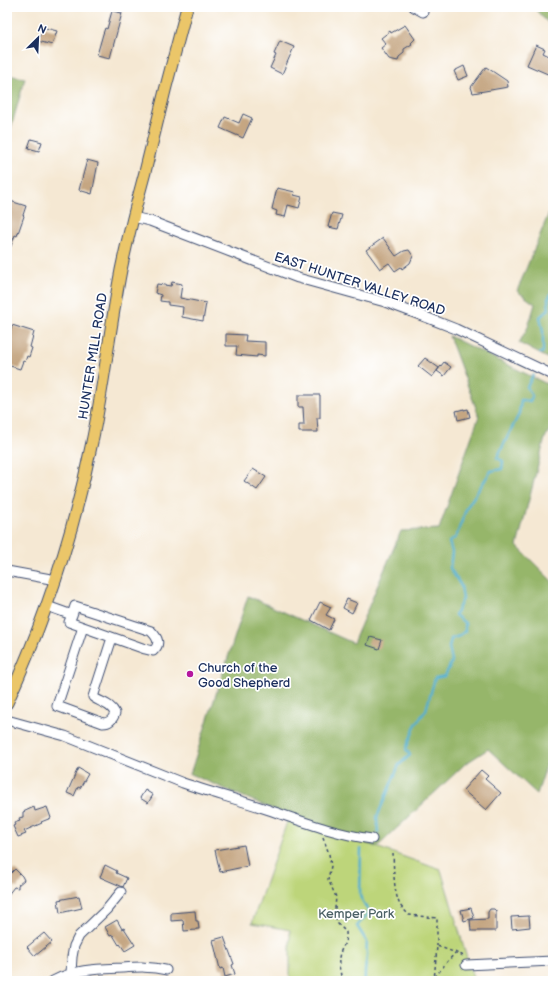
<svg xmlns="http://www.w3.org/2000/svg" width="560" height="988" font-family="'Balsamiq Sans',sans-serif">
<rect width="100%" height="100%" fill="#fff"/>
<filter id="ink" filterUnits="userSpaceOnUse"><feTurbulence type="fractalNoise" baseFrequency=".025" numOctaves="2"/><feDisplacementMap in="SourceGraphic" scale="8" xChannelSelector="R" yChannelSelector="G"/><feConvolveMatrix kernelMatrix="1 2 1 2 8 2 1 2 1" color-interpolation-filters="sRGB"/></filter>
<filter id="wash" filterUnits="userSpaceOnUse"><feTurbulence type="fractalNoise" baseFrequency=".012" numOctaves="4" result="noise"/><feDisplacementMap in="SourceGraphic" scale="16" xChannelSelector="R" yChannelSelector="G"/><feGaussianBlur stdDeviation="0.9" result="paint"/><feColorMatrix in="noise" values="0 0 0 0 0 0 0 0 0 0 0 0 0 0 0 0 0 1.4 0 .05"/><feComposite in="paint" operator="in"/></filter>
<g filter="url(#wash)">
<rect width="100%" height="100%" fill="#f5e8d3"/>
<!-- green -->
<path fill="#bdd57a" stroke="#6c826c" d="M289,816L441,870L474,981H290V930L252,923Z"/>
<!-- forest -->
<path fill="#96b66a" stroke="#587264" d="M533,7H553V28Z
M7,75L25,78L7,142Z
M553,203V361L519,343L528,327L535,304L517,291Z
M449,336L553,387V424L545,438L517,546L553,582V745L537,794L488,749L465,764L377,847L289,816L190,774L248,596L353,643L401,531L439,529L479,416Z"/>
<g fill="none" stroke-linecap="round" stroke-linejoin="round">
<!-- stream -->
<path stroke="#51afcf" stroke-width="2.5" d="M540,353L543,352V331L540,317L549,309L548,299L553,291
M378,833L377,817L399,765L410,755L406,749L416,724L426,710L435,678L445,676L452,661L449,647L451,639L459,636L465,631V623L455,615L463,599L461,586L450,568L452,552L449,542L456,537L467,507L491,471L502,469L503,461L497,458L519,414L521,400L530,401L532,396L527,387L533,375
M361,849L360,896L369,913L357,926L367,942C366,947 367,950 367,955C366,964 364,972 365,981"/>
</g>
<g id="blocks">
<!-- building -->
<path fill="#c5a682" d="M112,11L122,13L110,58L97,55L103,34L105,28L107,29Z
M405,25L415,39L411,43L412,44L404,49V53L399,57L398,61L389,59L381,48L386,44L381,38L390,31L391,33Z
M42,27L57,31L52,45L38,41Z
M280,41L294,47L282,74L270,68L276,55L274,54Z
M536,45L545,49L543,53L553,58V69L550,75L527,65Z
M464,66L468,76L458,80L454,71Z
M486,67L507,81L508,87L473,93L471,87Z
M243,114L252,118L243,138L220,128L225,117L239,123Z
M31,139L42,142L39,151L28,148Z
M87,160L98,163L92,194L79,190Z
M277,188L295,192L294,195L302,197L299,208L288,205L285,217L276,215L277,211L272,209Z
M7,200L26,206L23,215L24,216L17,236L15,235L8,254H7Z
M332,213L342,215L338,229L328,227Z
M383,238L396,256L404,251L409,250L413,256L410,263L402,269L401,267L395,271L389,263L380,269L366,250Z
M172,282L182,284L180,298L206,303L203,321L182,317L183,307L168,305V302L160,301L161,295L155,293L157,284L171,286Z
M12,325L34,332L30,347L32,348L29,357L27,356L25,362L23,361L20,369L7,365V342Z
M226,334L246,335L245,341L265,342V356L257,355V357L236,355L237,346H226Z
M425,358L439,368L432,377L418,366Z
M444,362L451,367L444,376L437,371Z
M298,395H320V418H317L318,432H299V425H304L303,407H298Z
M464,409V410L468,409L470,417L458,420L456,411Z
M253,469L266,477L257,490L244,481Z
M347,599L357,603L352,613L343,608Z
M320,602L331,607L326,615L334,619L329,630L311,620Z
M370,637L382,640L379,649L367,645Z
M78,768L88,774L80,788L78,787L74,796L67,793Z
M481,770L488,776L485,779L501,793L486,810L463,790Z
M145,790L153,795L148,803L140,798Z
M34,807L35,811L47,807L51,818L41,822L42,823L24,831L26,834L18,837L13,826L15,825L14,823L20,821L19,818L23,817V812Z
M244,845L248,866L220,872L215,850Z
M105,865L117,871L116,873L127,878L123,887L100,877Z
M15,869L22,876L24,880L18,885V888L14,887L7,896V877Z
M79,896L82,908L60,913L58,900Z
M471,908L474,918L464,921L461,910Z
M490,909H494L496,911V931H471L470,920L488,919V912Z
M195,911L196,921H198L199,929H196V930L184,931L183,920L171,921V913Z
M529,916L530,927L512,929L511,917Z
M117,920L122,929L124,928L135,945L125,951L120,944L119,945L113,935L110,936L105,927Z
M44,933L52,942L35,956L27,947Z
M224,937L234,964L232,965L235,974L225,977L223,968L220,969L213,940Z"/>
</g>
</g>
<g filter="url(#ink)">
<use href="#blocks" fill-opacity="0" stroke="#3c4b70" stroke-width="1"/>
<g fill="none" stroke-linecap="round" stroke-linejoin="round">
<!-- minor casing -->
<g stroke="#3c4b70" stroke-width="11">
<path id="minor" d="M414,7L423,12
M133,217L150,221L298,278L385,302L428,318L456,329L553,375
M7,571L56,580
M47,606L72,615L75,606L151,631C158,638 161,644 153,651L145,649L69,622L72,615
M83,627L57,706L103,723C110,723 113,719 115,713C110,703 101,703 93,697L112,638
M7,720L65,736L183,783C209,792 236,799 263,808C299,820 334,834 372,839
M466,965L553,961
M71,973L72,957L74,946L79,936L107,909L121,892
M53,981C75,969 98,969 122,968C137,967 151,966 166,970"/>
</g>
<!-- major casing -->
<g stroke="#3c4b70" stroke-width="13">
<path id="major" d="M7,703C45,620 74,532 92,442C104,385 110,327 121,270C128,237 136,205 145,172C158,117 172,62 187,7"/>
</g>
<!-- path -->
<path stroke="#3c4b70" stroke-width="1.5" stroke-dasharray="3 3" stroke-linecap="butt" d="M323,837L329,854L331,866L328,879L336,897L335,908L336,919L338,924L346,932C347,945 340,948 339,958C338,965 341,974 342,981
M393,853C394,868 393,891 400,905C402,908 406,912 409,915L437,918V946
M435,977L447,962L456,952
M434,981L437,946L462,955L463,957"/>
<!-- minor -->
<use href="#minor" stroke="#fff" stroke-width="9"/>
<!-- major -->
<use href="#major" stroke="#ebc669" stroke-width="11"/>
</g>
</g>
<!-- markers -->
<circle fill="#b5179e" stroke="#fff" stroke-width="1.5" cx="190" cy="674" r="4"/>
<g text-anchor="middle" stroke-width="3.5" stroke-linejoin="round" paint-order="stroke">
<!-- street labels -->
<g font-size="13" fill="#1b2f5e" stroke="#fff">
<text transform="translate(360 283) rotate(18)" y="5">EAST HUNTER VALLEY ROAD</text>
<text transform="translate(92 356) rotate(-81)" y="5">HUNTER MILL ROAD</text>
</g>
<!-- poi labels -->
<g font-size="13" fill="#1b2f5e" stroke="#fff" text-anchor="start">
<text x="198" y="672">Church of the<tspan x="198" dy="15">Good Shepherd</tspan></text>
</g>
<!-- park labels -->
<g font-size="13" fill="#4c6166" stroke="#fff">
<text x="356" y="918">Kemper Park</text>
</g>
</g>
<!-- margin -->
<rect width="560" height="988" fill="none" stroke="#fff" stroke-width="24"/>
<!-- north arrow -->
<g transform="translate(38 38) rotate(24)" stroke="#ffffff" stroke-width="3" paint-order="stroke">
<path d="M0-3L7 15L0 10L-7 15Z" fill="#1b2f5e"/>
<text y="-6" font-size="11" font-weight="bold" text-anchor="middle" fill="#1b2f5e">N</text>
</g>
</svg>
